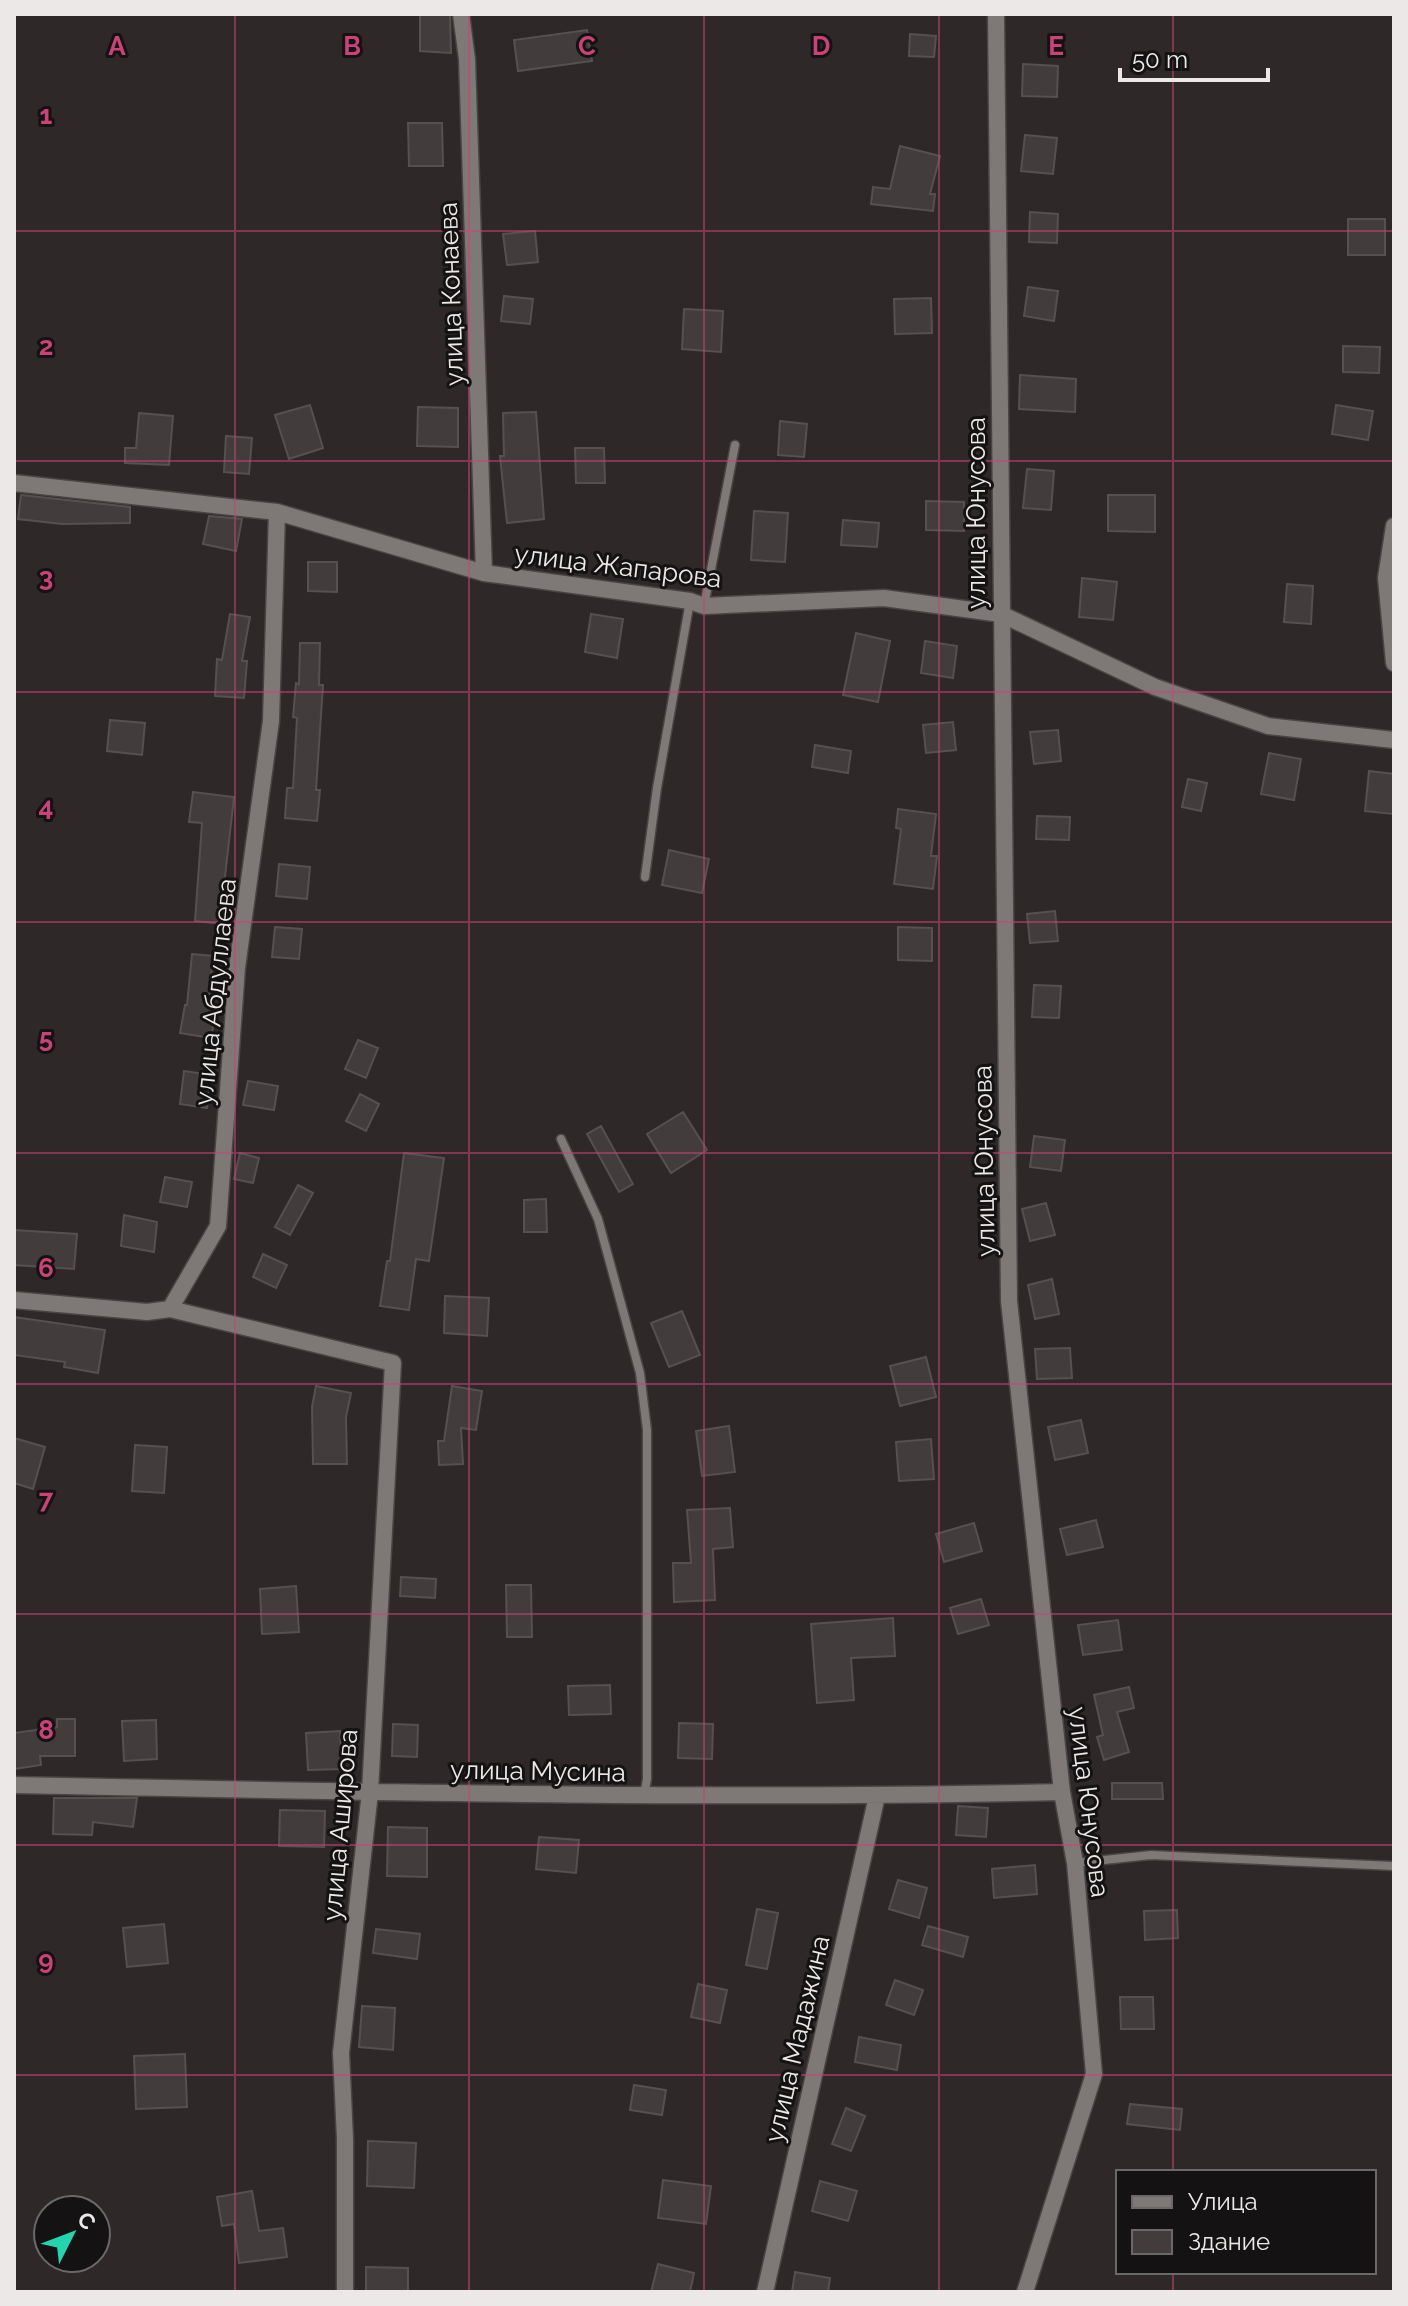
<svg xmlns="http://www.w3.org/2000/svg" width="1408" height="2306" font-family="Raleway,sans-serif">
<rect width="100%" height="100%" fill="#2e2828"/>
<!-- building -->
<path fill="#423c3c" stroke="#565150" stroke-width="2" d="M420,14H450L451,53L420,51Z
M587,30L592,61L518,71L514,40Z
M910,34L936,36L934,57L909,56Z
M1023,64L1058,66L1057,97L1022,96Z
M408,123H442L443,166H409Z
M1025,135L1057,138L1053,174L1021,171Z
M900,146L940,156L930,194H935L933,211L871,204L873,187L890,189Z
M1030,212L1058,214L1057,243L1029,242Z
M1348,219H1385V255H1348Z
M535,231L538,262L507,265L503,234Z
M1028,287L1058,291L1054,321L1024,316Z
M504,296L533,299L530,324L501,321Z
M931,298L932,333L895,334L894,299Z
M684,309L723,311L721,352L682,349Z
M1343,346L1380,347L1379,373L1343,372Z
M1020,375L1076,379L1075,412L1019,409Z
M310,405L323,448L289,459L275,415Z
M1336,405L1373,411L1368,440L1332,434Z
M418,407L458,408V447L417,446Z
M536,412L544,519L507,523L500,456H504L503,413Z
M139,413L173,416L169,465L125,463V448H136Z
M780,421L807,424L804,457L778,455Z
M226,436L252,438L249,474L224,472Z
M575,448H604L605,483H576Z
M1027,469L1054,471L1051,510L1023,508Z
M21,495L130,507V523L62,524L18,519Z
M1108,495H1155V532L1108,531Z
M926,501L964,502V531L926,530Z
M754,511L788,513L785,562L751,560Z
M209,516L242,519L236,551L203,544Z
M843,520L879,523L877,547L841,545Z
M308,562H337V592L308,591Z
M1082,578L1117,582L1113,620L1079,617Z
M1287,584L1313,586L1311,624L1284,622Z
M230,614L250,617L242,661H247L244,698L215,696L217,659L222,660Z
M591,614L623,619L617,658L585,652Z
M856,633L890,641L878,702L843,695Z
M925,641L957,646L953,678L921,673Z
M300,643H320L319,685H323L316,790H320L317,821L285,818L287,788H293L297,718L293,717L296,683L299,684Z
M110,720L145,723L142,755L107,751Z
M953,722L956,750L926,753L923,725Z
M1058,730L1061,761L1034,764L1030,732Z
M815,745L851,751L848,773L812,767Z
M1269,753L1301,759L1294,800L1261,794Z
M1369,771L1394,774V814L1365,811Z
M1188,779L1207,783L1201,811L1182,807Z
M193,792L234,797L223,894H225L223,924L195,921L202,823L189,822Z
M898,809L936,814L931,856H937L933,889L894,884L901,829L896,828Z
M1037,816L1070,817L1069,840L1036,839Z
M669,850L709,859L702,893L662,885Z
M279,864L310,867L307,899L276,896Z
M1055,911L1058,941L1030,943L1027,914Z
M275,927L302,929L299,959L272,957Z
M898,927L932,928V961L898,960Z
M192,954L213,956L208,1009L216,1010L211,1038L180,1033L185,1005H187Z
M1034,985L1061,986L1059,1018L1032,1017Z
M358,1040L378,1048L366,1078L345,1069Z
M184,1071L212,1075L207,1108L180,1104Z
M248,1081L278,1086L274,1110L243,1105Z
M360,1094L379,1104L366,1131L346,1121Z
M683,1112L707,1150L671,1173L647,1134Z
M601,1126L633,1184L619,1192L587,1134Z
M1034,1136L1065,1140L1061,1171L1030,1167Z
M240,1153L259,1158L253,1183L234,1179Z
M404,1153L444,1158L429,1261L416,1259L409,1310L380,1306L387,1261H390Z
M165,1177L192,1182L187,1207L160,1202Z
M298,1185L313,1193L290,1235L275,1227Z
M546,1199L547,1232H524V1200Z
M1046,1203L1055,1235L1030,1241L1022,1209Z
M124,1215L157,1222L154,1252L121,1246Z
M14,1230L77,1234L74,1269L14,1265Z
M263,1254L287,1265L276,1288L253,1277Z
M1052,1279L1059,1314L1035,1319L1028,1285Z
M445,1296L489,1298L487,1336L444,1333Z
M682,1311L700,1355L669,1367L651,1323Z
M14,1317L105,1330L98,1373L64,1367L65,1362L14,1355Z
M1070,1348L1072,1378L1037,1379L1035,1349Z
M926,1357L936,1397L900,1406L890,1366Z
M316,1386L351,1393L346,1417L347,1464H313L312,1407Z
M452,1386L482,1391L476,1430L461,1428L463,1464L439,1465L438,1441H444Z
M1081,1420L1088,1453L1055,1460L1048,1427Z
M729,1426L735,1472L702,1476L696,1431Z
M14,1438L45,1447L33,1489L14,1483Z
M931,1439L934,1479L899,1481L896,1442Z
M135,1445L167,1447L164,1493L132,1491Z
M730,1508L733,1547L713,1549L715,1600L674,1602L673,1563H691L687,1510Z
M1096,1520L1103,1547L1067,1555L1060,1529Z
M974,1523L982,1551L944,1562L936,1534Z
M401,1577L436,1579L435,1598L400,1596Z
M506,1585H531L532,1637H507Z
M296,1586L299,1632L262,1634L260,1589Z
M981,1599L989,1625L958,1634L950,1608Z
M893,1618L895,1656L851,1658L854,1700L817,1703L811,1624Z
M1118,1620L1122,1650L1083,1655L1078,1625Z
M610,1685L611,1714L569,1715L568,1686Z
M1129,1687L1134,1708L1117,1712L1129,1752L1104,1760L1097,1737L1103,1735L1094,1695Z
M57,1719H75V1756H40L41,1765L14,1769V1733L57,1727Z
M156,1720L157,1759L124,1761L122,1721Z
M679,1723L713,1724L712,1759L678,1758Z
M393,1724L418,1725L417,1757L392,1756Z
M340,1731L342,1769L308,1770L306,1733Z
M1112,1783H1162L1163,1799H1112Z
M54,1798H137L133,1827L93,1822L92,1835L53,1834Z
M958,1806L988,1808L986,1837L956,1835Z
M280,1810L325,1811L324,1847L279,1846Z
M388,1827L427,1828V1877L387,1876Z
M539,1837L579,1840L576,1873L536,1869Z
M1035,1865L1037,1894L994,1898L992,1869Z
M898,1880L927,1888L919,1918L889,1909Z
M757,1909L778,1913L767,1969L746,1965Z
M1177,1910L1178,1938L1145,1940L1144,1911Z
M164,1924L168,1963L127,1967L123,1928Z
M928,1926L968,1937L963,1957L922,1945Z
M376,1929L420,1934L417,1959L373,1953Z
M895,1980L923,1990L914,2015L886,2005Z
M698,1984L727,1990L720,2023L691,2017Z
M1120,1997H1153L1154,2029H1121Z
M362,2006L395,2008L393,2050L359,2047Z
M859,2037L901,2045L897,2070L855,2062Z
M185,2054L187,2107L136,2109L134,2056Z
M634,2085L666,2090L662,2115L630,2110Z
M1130,2104L1182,2109L1180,2130L1127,2124Z
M846,2108L865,2116L851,2151L832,2144Z
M368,2141L416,2143L414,2188L367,2186Z
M663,2180L711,2186L706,2224L658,2218Z
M820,2181L857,2191L848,2221L812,2211Z
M252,2191L259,2231L283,2228L287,2257L239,2263L234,2224L222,2226L217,2197Z
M658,2264L694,2273L690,2292H651Z
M366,2267L408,2268V2292H366Z
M795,2272L830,2278L828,2292H792Z"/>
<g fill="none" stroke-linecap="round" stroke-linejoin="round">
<!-- service casing -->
<g stroke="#494545" stroke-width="11">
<path id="service" d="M704,606L735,445
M645,877L657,788L690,601
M561,1139L598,1219L640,1373L647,1430V1779L644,1796
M1076,1863L1151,1855L1394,1866"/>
</g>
<!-- minor casing -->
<g stroke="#494545" stroke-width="19">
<path id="minor" d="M461,14L467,59L484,573
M996,14L1009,1301L1062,1792L1075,1863L1094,2074L1025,2292
M14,483L277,512L484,573L690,601L704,606L884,598L1001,614L1155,687L1268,726L1394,740
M1394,526L1386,578L1394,663
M14,1300L147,1312L170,1309L218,1226L237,968L271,721L277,512
M170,1309L393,1363L370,1792L341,2053L345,2139V2292
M14,1785C363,1792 712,1800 1062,1792
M765,2292L877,1796"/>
</g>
<!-- service -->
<use href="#service" stroke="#7e7877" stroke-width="8"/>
<!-- minor -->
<use href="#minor" stroke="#7e7877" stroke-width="16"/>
</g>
<!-- grid -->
<path fill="none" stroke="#ca4277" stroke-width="2" stroke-opacity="0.55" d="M235,14V2292M469,14V2292M704,14V2292M939,14V2292M1173,14V2172M14,231H1394M14,461H1394M14,692H1394M14,922H1394M14,1153H1394M14,1384H1394M14,1614H1394M14,1845H1394M14,2075H1394M1173,2272V2292"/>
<g text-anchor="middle" stroke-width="6" stroke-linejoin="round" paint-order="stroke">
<!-- street labels -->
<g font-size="26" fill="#ece8e8" stroke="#141212">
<text transform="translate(451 294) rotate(-92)" y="9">улица Конаева</text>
<text transform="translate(976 513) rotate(-90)" y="9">улица Юнусова</text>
<text transform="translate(618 566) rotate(7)" y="9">улица Жапарова</text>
<text transform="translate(215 992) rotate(-84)" y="9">улица Абдуллаева</text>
<text transform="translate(984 1161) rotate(-91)" y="9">улица Юнусова</text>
<text transform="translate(538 1771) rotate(1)" y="9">улица Мусина</text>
<text transform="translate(1089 1802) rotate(83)" y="9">улица Юнусова</text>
<text transform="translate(340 1825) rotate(-85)" y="9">улица Аширова</text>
<text transform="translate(797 2039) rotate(-77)" y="9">улица Мадажина</text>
</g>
</g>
<g font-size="26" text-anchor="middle" font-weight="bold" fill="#ca4277" stroke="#141212" stroke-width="6" stroke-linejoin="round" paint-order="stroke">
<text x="117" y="55">A</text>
<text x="352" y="55">B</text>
<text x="587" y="55">C</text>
<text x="821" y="55">D</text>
<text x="1056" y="55">E</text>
<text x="46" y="124">1</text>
<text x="46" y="355">2</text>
<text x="46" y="586">3</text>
<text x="46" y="816">4</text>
<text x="46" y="1047">5</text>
<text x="46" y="1277">6</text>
<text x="46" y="1508">7</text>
<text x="46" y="1739">8</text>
<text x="46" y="1969">9</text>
</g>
<!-- border -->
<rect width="1408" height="2306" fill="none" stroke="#ece8e8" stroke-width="32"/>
<!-- legend -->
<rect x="1116" y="2170" width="260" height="104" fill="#141212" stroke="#6a6868" stroke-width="2"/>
<rect x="1132" y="2196" width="40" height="12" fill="#7e7877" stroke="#6a6868" stroke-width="2"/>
<text x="1188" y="2210" font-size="24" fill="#ece8e8">Улица</text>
<rect x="1132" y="2230" width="40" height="24" fill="#423c3c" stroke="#6a6868" stroke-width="2"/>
<text x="1188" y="2250" font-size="24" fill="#ece8e8">Здание</text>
<!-- north arrow -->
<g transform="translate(72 2234) rotate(48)"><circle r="38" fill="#141212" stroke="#6a6868" stroke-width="2"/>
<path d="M0-6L14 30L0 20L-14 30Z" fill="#22d5af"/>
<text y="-12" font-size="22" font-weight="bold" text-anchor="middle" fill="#ece8e8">С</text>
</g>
<!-- scale -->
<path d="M1120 68v12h148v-12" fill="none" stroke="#ece8e8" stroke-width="4"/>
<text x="1132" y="68" font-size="24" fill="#ece8e8" stroke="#141212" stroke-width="6" paint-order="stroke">50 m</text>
</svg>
